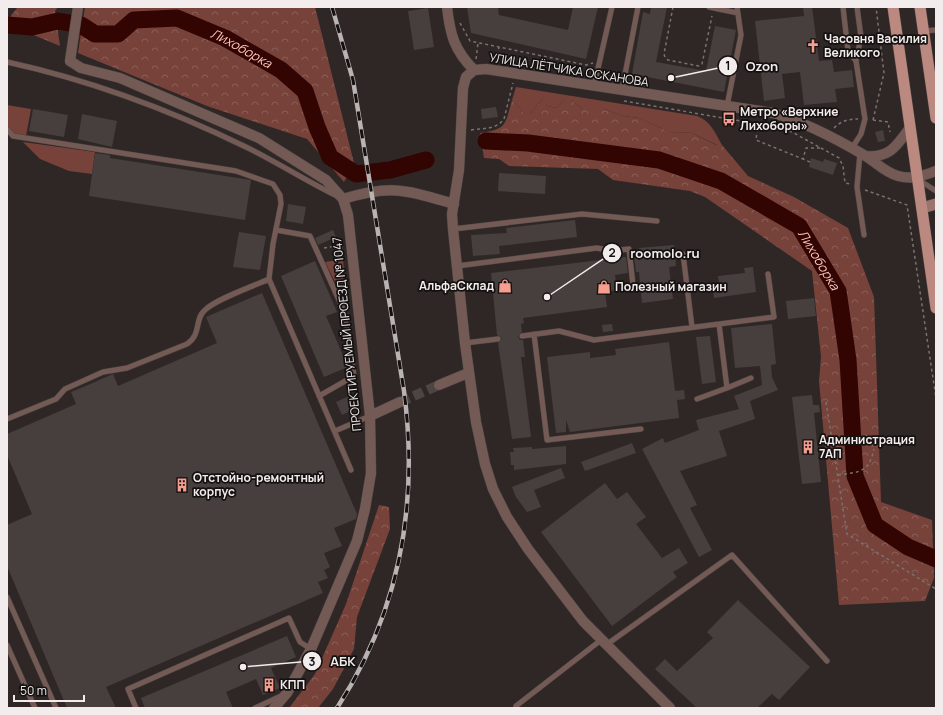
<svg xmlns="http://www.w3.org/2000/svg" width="943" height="715" font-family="Manrope,sans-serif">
<defs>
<pattern id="forest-crowns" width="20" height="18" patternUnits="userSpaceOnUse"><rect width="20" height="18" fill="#76423a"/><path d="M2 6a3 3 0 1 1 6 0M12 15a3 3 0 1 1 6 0" fill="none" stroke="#8a5e57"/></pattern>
</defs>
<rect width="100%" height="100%" fill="#2f2726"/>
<!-- grass -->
<path fill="#76423a" d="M516,87L697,116C711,121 715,133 722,145H717L692,133L670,132L639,118L623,116L604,109H583L571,100H564L557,108L547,106L543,98L530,114H525L512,100Z
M7,105L31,109L26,136L13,134L7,127Z
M23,142L95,152L92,174L69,171L40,159Z
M343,259L347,306L325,262Z"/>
<!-- forest -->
<path fill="url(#forest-crowns)" d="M58,7L55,11L60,46L7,24V21L17,8Z
M85,7H315L354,163L344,182L307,139L207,106L78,53Z
M543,98L545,99L547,106L557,108L564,100H571L583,109H604L623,116L639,118L670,132L692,133L716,145H722L748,176L794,197L848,228L874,297L881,502L932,520L934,578L925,601L839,605L819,381L821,357L812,271L705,197L690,191L613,180L598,169L509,166L499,159L484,158L480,133C507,129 505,125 512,100L525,114H530Z
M379,505L389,507L390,529L357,617L354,649L333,689L318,708H289L315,674L346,604Z"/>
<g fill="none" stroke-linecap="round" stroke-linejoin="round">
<!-- river -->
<g stroke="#320402" stroke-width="17">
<path id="s1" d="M7,25L32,27L58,21L81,25L95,34H118L134,20L177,18L225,38L281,70L305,91L317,127L330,157L356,174L390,170L426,160"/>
<path id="s2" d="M486,141L528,143L659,160L721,181L799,226L838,291L848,360L855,476L875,525L908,547L936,559"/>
</g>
</g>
<!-- building -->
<path fill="#473f3d" d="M467,7H498L499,15L568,30L573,7H598L586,59L471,33Z
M651,7H667L656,62L706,71L715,26L736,30L724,92L632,74L643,12L650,14Z
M803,7H812L819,61L832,60L834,72L852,70L854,87L835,89L837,102L804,105L800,72L782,74L785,98L764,101L755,21L804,16Z
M428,8L434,47L414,50L408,11Z
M496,107L498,117L482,119L481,109Z
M33,109L68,115L64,137L29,131Z
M82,114L117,121L112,147L78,139Z
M883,130L885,141L878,142L875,132Z
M95,153L110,155V158L251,180L245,220L89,196Z
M811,158L823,162L824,159L837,163L833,175L809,167Z
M499,173L546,176L545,194L498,191Z
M288,204L306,207L303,224L286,221Z
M575,220L577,237L499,246L500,254L473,256L471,235L507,233L506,228Z
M333,230L336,237L318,245L315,238Z
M239,232L266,236L260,270L233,267Z
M342,243L344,258L336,259L334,244Z
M674,245L676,266L669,267L673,299L642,303L639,272H636L634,256L640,255L639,248Z
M626,257L628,273L615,275L617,290L605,292L607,307L523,318L524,323L521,324L522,332L518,336L520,340H523L525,357H521L531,437L512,439L498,343L502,339L497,335L491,273Z
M315,261L337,312L326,316L348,367L324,377L281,276Z
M753,267L756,292L714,298L712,285L719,284L718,276L745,273L744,268Z
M262,293L357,514L356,519L334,528L342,546L324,553L330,567L324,570L328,578L318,582L323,593L106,687L116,708H67L7,566V525L32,514L7,455V434L76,404L71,392L88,385L113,374L118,386L217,343L206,317Z
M814,298L816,316L788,319L786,301Z
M612,324L613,331L603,332L602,325Z
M772,324L776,364L771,365L772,377L778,390L750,401L755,419L719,431L727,456L680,471L697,505L690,508L712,550L699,557L642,449L663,438L665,443L699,430L696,420L739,409L734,396L762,385L760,366L735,368L731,328Z
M710,336L716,382L702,384L696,337Z
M669,342L675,391L684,390L685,399L677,400L679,418L570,432L566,420V432L556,433L547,357L590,352V358L616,355L615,349Z
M812,395L813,405H819L820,412L814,413L821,482L802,484L792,397Z
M349,396L355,409L342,415L336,402Z
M632,443L636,453L585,471L581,462Z
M566,446V464L514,470V465H511L510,452H514L513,448L532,447V449Z
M561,468L565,478L534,490L541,507L527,512L516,497L512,487Z
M605,483L617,499L627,492L646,517L636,524L662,558L679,548L688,563L673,572L677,577L612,626L541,532Z
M738,600L810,667L779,700L772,694L757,708H697L655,669L665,659L677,671L713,638L707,632Z
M287,636L296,657L271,668L280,688L263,695L256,679L226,692L233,708H145L141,698Z"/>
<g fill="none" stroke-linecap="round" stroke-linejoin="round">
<!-- minor-tunnel -->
<path stroke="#4c4544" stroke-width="10" stroke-dasharray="10 5" stroke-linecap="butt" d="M400,402L439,385"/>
<!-- service casing -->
<g stroke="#4a4342" stroke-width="6">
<path id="service" d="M709,7L738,13
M843,7L848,51L856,61
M924,31L936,30
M7,62C90,80 170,110 246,147C277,162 306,181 337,196
M594,86L612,7
M622,90L638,7
M727,106L741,35L737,7
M7,129L13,136L236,171L273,184L280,195L281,204L273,244L269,279L351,470
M852,148L861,134L865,119L856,61L861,37L857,7
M860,153L857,187L864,235
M919,180L936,191
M453,229L582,214L657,221
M276,230L310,236L344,311L354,376L319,396
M683,254L692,327
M457,266L597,248L611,251L629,249L633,285
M534,334L547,440L641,429
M522,336L559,331L594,340L774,317L768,274
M465,343L498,339
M727,388L751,378
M697,399L727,388L719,324
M7,419L56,399L65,389L103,372L127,368L187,344C202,334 194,319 205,310C216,299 254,286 269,279
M335,431L370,416
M7,597L56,708
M7,645L35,708
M606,645L732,555L827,661
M516,706L601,640
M136,708L128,689L289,618L300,642L311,649
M255,708L281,696"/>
</g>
<!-- minor casing -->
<g stroke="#4a4342" stroke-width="11">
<path id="minor" d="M78,7L70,61L81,68L120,78L259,138L326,180L343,199L348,215L370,416L371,473L365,509L357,541L311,649L287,693L274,708
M447,7C450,34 454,50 474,70
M474,70L466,77L463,88L459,170L452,214L453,229L465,343L476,422L485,464L493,489L507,517L528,549L583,621L670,708
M474,70L486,69L773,113C805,122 835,138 864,155C876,162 884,172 898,176C912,180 922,176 936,171
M866,156C889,158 896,147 909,129
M343,199C392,184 406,190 454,204
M439,385L468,373
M370,416L400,402"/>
</g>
<!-- secondary casing -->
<g stroke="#4a4342" stroke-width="12">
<path id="secondary" d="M922,208L936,204"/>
</g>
<!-- primary casing -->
<g stroke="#4a4342" stroke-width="12">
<path id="primary" d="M893,7L936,308
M920,7L936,118"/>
</g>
<!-- path -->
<path stroke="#797271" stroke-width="1.5" stroke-dasharray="3 3" stroke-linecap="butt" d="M673,7L664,54L665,57L668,60L699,66L702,64L712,16
M460,23L470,41L586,65L593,63
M476,59L478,43
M496,61L499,47
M549,70L551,58
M624,101L776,127L792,132L839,158L843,166L845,183L850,184
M873,120L884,73L876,7
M873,120L888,122L890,132
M758,123L756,140L803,159
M834,128C841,121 848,119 858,119
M471,130C483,128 496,130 504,119L513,83
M810,162L803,159L806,148H821
M865,190L907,205L936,398
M324,248L342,245
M826,402L847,534L936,589
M838,475C861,472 869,472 874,449"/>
<!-- service -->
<use href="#service" stroke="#735a55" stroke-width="5"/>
<!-- minor -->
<use href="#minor" stroke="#735a55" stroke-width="10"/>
<!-- secondary -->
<use href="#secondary" stroke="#9c746e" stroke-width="11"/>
<!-- primary -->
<use href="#primary" stroke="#bb8980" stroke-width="11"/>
<!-- rail casing -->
<g stroke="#b9b3b2" stroke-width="4.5">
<path id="rail" d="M332,7L353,80L404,391C419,505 400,611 337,708"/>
</g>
<!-- rail -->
<use href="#rail" stroke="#141110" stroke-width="3" stroke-dasharray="9" stroke-linecap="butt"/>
</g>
<!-- icons -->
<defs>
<g id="church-bare" transform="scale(1.08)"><path d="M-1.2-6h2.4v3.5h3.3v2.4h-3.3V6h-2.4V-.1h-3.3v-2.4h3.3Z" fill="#f59d8f" stroke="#141110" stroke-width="2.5" paint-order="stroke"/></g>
<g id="bus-bare" transform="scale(1.08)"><path d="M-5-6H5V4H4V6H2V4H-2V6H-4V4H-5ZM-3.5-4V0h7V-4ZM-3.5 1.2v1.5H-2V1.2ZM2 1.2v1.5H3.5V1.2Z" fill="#f59d8f" stroke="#141110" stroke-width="2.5" paint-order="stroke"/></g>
<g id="shop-bare" transform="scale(1.08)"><path d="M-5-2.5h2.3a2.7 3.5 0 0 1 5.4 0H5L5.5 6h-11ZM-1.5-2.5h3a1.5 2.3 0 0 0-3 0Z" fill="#f59d8f" stroke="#141110" stroke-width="2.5" paint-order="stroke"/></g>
<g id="building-bare" transform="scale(1.08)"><path d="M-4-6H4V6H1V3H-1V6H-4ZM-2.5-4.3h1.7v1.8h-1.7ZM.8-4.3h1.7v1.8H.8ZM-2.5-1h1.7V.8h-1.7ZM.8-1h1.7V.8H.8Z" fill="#f59d8f" stroke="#141110" stroke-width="2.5" paint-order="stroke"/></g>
</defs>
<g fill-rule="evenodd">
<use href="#church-bare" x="813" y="46"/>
<use href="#bus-bare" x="729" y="119"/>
<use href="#shop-bare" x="505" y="286"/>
<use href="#shop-bare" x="604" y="287"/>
<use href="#building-bare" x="808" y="447"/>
<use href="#building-bare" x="182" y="485"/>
<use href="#building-bare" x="269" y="685"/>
</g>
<g text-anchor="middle" stroke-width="3.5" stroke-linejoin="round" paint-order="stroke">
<!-- poi labels -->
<g font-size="12" font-weight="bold" fill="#f2edec" stroke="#141110" text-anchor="start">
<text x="824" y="43">Часовня Василия<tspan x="824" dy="14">Великого</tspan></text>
<text x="740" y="116">Метро «Верхние<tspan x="740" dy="14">Лихоборы»</tspan></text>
<text x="494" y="290" text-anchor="end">АльфаСклад</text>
<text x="615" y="291">Полезный магазин</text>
<text x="819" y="444">Администрация<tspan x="819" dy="14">7АП</tspan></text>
<text x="193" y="482">Отстойно-ремонтный<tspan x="193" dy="14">корпус</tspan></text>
<text x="280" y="689">КПП</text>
</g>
<!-- street labels -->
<g font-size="12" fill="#f2edec" stroke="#141110">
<text transform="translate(569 70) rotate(9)" y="4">УЛИЦА ЛЁТЧИКА ОСКАНОВА</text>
<text transform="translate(347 334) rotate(-96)" y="4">ПРОЕКТИРУЕМЫЙ ПРОЕЗД № 1047</text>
</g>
<!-- water labels -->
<g font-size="13" font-style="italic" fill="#fcc6bd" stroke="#141110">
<text dy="5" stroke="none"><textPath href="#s1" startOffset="250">Лихоборка</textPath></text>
<text dy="5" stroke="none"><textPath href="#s2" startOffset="369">Лихоборка</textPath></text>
</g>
</g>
<!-- callouts -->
<path fill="none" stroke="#f2edec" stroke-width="1.5" d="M671 78L728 66M547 297L612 253M243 667L312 661"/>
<g fill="#f2edec" stroke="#141110" stroke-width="1.5">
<circle cx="671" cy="78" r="4"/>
<circle cx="547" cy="297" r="4"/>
<circle cx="243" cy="667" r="4"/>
<circle cx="728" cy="66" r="10"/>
<circle cx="612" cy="253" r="10"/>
<circle cx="312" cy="661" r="10"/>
</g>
<g font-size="12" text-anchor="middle" font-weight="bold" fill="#111">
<text x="728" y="70">1</text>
<text x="612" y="257">2</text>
<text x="312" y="666">3</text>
</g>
<g font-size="13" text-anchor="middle" font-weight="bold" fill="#f2edec" stroke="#141110" stroke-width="3.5" stroke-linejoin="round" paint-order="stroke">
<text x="762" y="71">Ozon</text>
<text x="665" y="258">roomolo.ru</text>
<text x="343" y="666">АБК</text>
</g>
<!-- border -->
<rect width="943" height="715" fill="none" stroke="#f2edec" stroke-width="16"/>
<!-- scale -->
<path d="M14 695v6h70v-6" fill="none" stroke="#f2edec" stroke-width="2"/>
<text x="20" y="695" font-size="12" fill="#f2edec" stroke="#141110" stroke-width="3" paint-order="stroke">50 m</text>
</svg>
